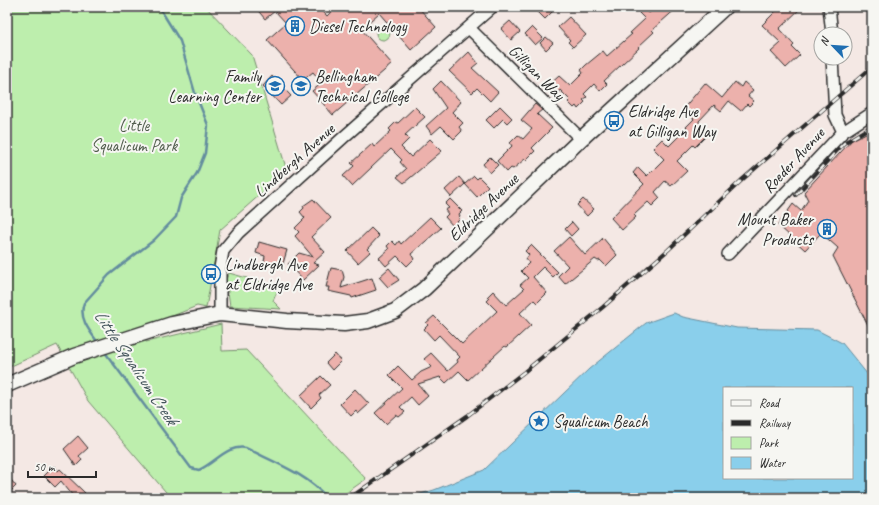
<svg xmlns="http://www.w3.org/2000/svg" width="879" height="505" font-family="Caveat,sans-serif">
<rect width="100%" height="100%" fill="#f4e8e4"/>
<filter id="ink" filterUnits="userSpaceOnUse"><feTurbulence type="fractalNoise" baseFrequency=".025" numOctaves="2"/><feDisplacementMap in="SourceGraphic" scale="8" xChannelSelector="R" yChannelSelector="G"/><feConvolveMatrix kernelMatrix="1 2 1 2 8 2 1 2 1" color-interpolation-filters="sRGB"/></filter>
<g filter="url(#ink)">
<!-- green -->
<path fill="#bdeead" stroke="#748c6c" d="M7,7H206L252,55L287,171L220,230L206,308L197,306L143,328L146,342L221,324L222,351L246,350L366,479L339,498H171L88,401L57,345L7,368Z
M376 33a7 7 0 1 1 14 0a7 7 0 1 1-14 0Z
M229,273L279,287L273,301L281,309L230,306L226,279Z"/>
<!-- water -->
<path fill="#8acfeb" stroke="#648d9e" fill-rule="evenodd" d="M674,313L683,317L737,328L817,330L842,343L872,380V498H407L434,490L484,470L589,369L646,323ZM724,388H852V478H724Z"/>
<g fill="none" stroke-linecap="round" stroke-linejoin="round">
<!-- stream -->
<path stroke="#648d9e" stroke-width="2.5" d="M99,344C90,332 78,318 84,303L109,275L154,240L176,217L181,198L197,173L205,153L208,125L195,93L180,41L159,7
M104,351L191,468L199,470C215,463 228,444 246,448C274,462 307,474 327,498"/>
</g>
<!-- building -->
<path fill="#ecb1ac" stroke="#2b2b2b" d="M255,7H319L327,16L336,7H418L436,27L411,50L379,13L361,29L392,64L333,115L312,91L322,83L313,72L303,80L267,40L286,23L275,11L265,19Z
M533,7H557L545,19Z
M656,7H678L652,30L654,32L638,47L639,48L604,81L607,84L600,91L594,84L584,94L587,97L583,100L585,102L578,109L576,106L574,108L568,102L570,100L560,90L557,94L548,86L559,76L570,86L583,73L581,70L586,65L603,51L607,56L632,34L630,33L645,19L639,13L644,8L649,13Z
M780,7H802L779,29L794,45L792,47L800,55L786,68L771,52L781,43L762,25Z
M569,17L586,35L573,47L568,42L570,40L558,27Z
M510,21L520,32L511,40L501,29Z
M532,27L543,38L535,45L525,34Z
M546,37L553,43L546,50L540,43Z
M469,52L478,63L472,68L498,92L490,101L477,88L472,93L449,71Z
M272,76L291,96L281,105L263,86Z
M441,81L461,102L452,112L463,123L459,127L462,131L454,139L441,126L432,134L426,126L446,108L433,89Z
M735,82L741,87L744,82L753,90L748,96L754,101L749,106L747,104L741,111L729,101L721,111L714,105L699,121L700,127L707,135L695,147L693,145L677,161L687,171L671,186L665,181L655,192L660,198L652,206L648,202L634,215L636,217L622,230L611,218L644,184L633,173L638,167L647,176L664,159L653,148L662,139L669,146L687,128L686,127L694,119L683,109L705,83L722,98Z
M535,104L542,110L537,114L552,128L532,148L535,151L526,160L525,159L513,169L511,168L507,172L497,161L512,146L510,143L518,135L523,139L532,129L521,120Z
M500,106L512,118L507,123L503,119L494,128L486,120Z
M415,107L425,117L405,135L409,139L401,147L411,157L430,139L442,151L404,183L397,177L406,169L400,162L402,160L391,149L352,186L343,176L354,166L351,163L372,144L374,147L391,131L389,129L396,122L398,123Z
M872,130V333L833,256L838,248L821,233L805,250L778,225L793,204L801,211L808,200L804,192L852,140Z
M490,157L498,165L490,173L483,164Z
M474,176L477,179L479,177L488,186L477,197L465,184Z
M459,177L465,184L451,197L445,190Z
M313,199L331,218L311,237L325,252L313,263L319,265L303,280L288,264L299,253L313,257L295,236L299,232L295,228L305,218L300,212L304,208L303,206Z
M450,199L462,211L459,214L460,216L458,218L460,219L453,226L445,217L448,214L445,210L449,208L445,204Z
M583,199L594,209L587,216L577,205Z
M430,217L441,228L411,254L414,259L407,266L397,256L386,266L379,258L389,249L387,246L392,241L396,245L399,241L401,244Z
M572,222L578,229L571,236L565,229Z
M371,228L379,236L367,249L370,252L358,263L347,251Z
M569,237L585,255L603,238L617,255L606,266L600,260L598,261L595,259L565,284L558,276L568,266L554,251Z
M259,242L287,250L282,267L264,262L265,256L256,253Z
M531,245L558,272L553,277L543,267L533,277L547,293L537,303L534,300L520,313L531,325L507,347L505,346L468,380L459,371L446,383L440,377L418,384L428,396L418,405L411,397L400,407L405,412L399,417L396,415L386,424L375,413L402,388L389,375L398,366L412,380L421,372L432,367L424,359L431,353L448,371L458,362L457,360L460,357L439,335L434,340L424,329L428,325L426,323L434,316L462,344L497,311L487,301L489,299L487,297L493,291L506,305L524,289L520,285L528,278L521,271L529,263L526,259L529,255L525,251Z
M331,268L342,270L344,277L341,288L372,278L376,290L352,298L351,296L328,291L329,287H326Z
M389,268L399,280L388,287L379,277Z
M335,354L341,361L332,370L326,363Z
M321,376L330,385L319,395L321,398L311,408L300,396Z
M355,389L369,404L358,414L356,411L351,416L340,404Z
M78,436L88,448L79,456L82,460L76,466L64,449Z
M54,466L58,471L60,469L85,493L80,498L77,495L73,496L61,481L55,487L44,476Z
M7,475L16,486L7,495Z"/>
<g fill="none" stroke-linecap="round" stroke-linejoin="round">
<!-- minor casing -->
<g stroke="#2b2b2b" stroke-width="14">
<path id="minor" d="M829,7L832,34
M469,28L581,139
M832,58L835,115L843,132
M728,254L843,132L872,113
M220,314V268L223,251L238,233L345,136L492,7"/>
</g>
<!-- major casing -->
<g stroke="#2b2b2b" stroke-width="17">
<path id="major" d="M7,385L74,356L172,324L220,314L287,321L344,324L368,321L395,311L424,289L581,139L725,7"/>
</g>
<!-- minor -->
<use href="#minor" stroke="#f6f6f2" stroke-width="11"/>
<!-- major -->
<use href="#major" stroke="#f6f6f2" stroke-width="14"/>
<!-- rail casing -->
<g stroke="#2b2b2b" stroke-width="4">
<path id="rail" d="M796,195L844,143L872,126
M350,498L467,416L524,372L603,307L668,250L743,179L872,67"/>
</g>
<!-- rail -->
<use href="#rail" stroke="#f6f6f2" stroke-width="2.5" stroke-dasharray="8" stroke-linecap="butt"/>
</g>
</g>
<!-- icons -->
<defs>
<g id="building-ring" transform="scale(1)"><circle r="9.5" fill="#f6f6f2" stroke="#1f6fb2" stroke-width="1.5"/><path d="M-4-6H4V6H1V3H-1V6H-4ZM-2.5-4.3h1.7v1.8h-1.7ZM.8-4.3h1.7v1.8H.8ZM-2.5-1h1.7V.8h-1.7ZM.8-1h1.7V.8H.8Z" fill="#1f6fb2"/></g>
<g id="university-ring" transform="scale(1)"><circle r="9.5" fill="#f6f6f2" stroke="#1f6fb2" stroke-width="1.5"/><path d="M0-5L7-2L0 1L-7-2ZM-4 1L0 2.5L4 1V4Q0 6-4 4Z" fill="#1f6fb2"/></g>
<g id="bus-ring" transform="scale(1)"><circle r="9.5" fill="#f6f6f2" stroke="#1f6fb2" stroke-width="1.5"/><path d="M-5-6H5V4H4V6H2V4H-2V6H-4V4H-5ZM-3.5-4V0h7V-4ZM-3.5 1.2v1.5H-2V1.2ZM2 1.2v1.5H3.5V1.2Z" fill="#1f6fb2"/></g>
<g id="sight-ring" transform="scale(1)"><circle r="9.5" fill="#f6f6f2" stroke="#1f6fb2" stroke-width="1.5"/><path d="M0-6L1.8-2.2L6-1.7L2.9 1.2L3.7 5.4L0 3.3L-3.7 5.4L-2.9 1.2L-6-1.7L-1.8-2.2Z" fill="#1f6fb2"/></g>
</defs>
<g fill-rule="evenodd">
<use href="#building-ring" x="295" y="26"/>
<use href="#university-ring" x="275" y="86"/>
<use href="#university-ring" x="301" y="86"/>
<use href="#bus-ring" x="614" y="121"/>
<use href="#building-ring" x="827" y="229"/>
<use href="#bus-ring" x="211" y="274"/>
<use href="#sight-ring" x="539" y="421"/>
</g>
<g text-anchor="middle" stroke-width="4" stroke-linejoin="round" paint-order="stroke">
<!-- poi labels -->
<g font-size="17" fill="#2b2b2b" stroke="#f6f6f2" text-anchor="start">
<text x="309" y="32">Diesel Technology</text>
<text x="261" y="82" text-anchor="end">Family<tspan x="261" dy="20">Learning Center</tspan></text>
<text x="315" y="82">Bellingham<tspan x="315" dy="20">Technical College</tspan></text>
<text x="628" y="117">Eldridge Ave<tspan x="628" dy="20">at Gilligan Way</tspan></text>
<text x="813" y="225" text-anchor="end">Mount Baker<tspan x="813" dy="20">Products</tspan></text>
<text x="225" y="270">Lindbergh Ave<tspan x="225" dy="20">at Eldridge Ave</tspan></text>
<text x="553" y="427">Squalicum Beach</text>
</g>
<!-- street labels -->
<g font-size="17" fill="#2b2b2b" stroke="#f6f6f2">
<text transform="translate(537 72) rotate(45)" y="6">Gilligan Way</text>
<text transform="translate(294 160) rotate(-42)" y="6">Lindbergh Avenue</text>
<text transform="translate(793 160) rotate(-47)" y="6">Roeder Avenue</text>
<text transform="translate(483 207) rotate(-44)" y="6">Eldridge Avenue</text>
</g>
<!-- park labels -->
<g font-size="17" fill="#505c4c" stroke="#f6f6f2">
<text x="134" y="131">Little<tspan x="134" dy="20">Squalicum Park</tspan></text>
</g>
<!-- water labels -->
<g font-size="18" font-style="italic" fill="#43545b" stroke="#f6f6f2">
<text transform="translate(136 367) rotate(56)" y="6">Little Squalicum Creek</text>
</g>
</g>
<!-- margin -->
<rect width="879" height="505" fill="none" stroke="#f6f6f2" stroke-width="24"/>
<rect x="12" y="12" width="855" height="481" fill="none" stroke="#2b2b2b" stroke-width="1.5" filter="url(#ink)"/>
<!-- legend -->
<rect x="723" y="387" width="130" height="92" fill="#f6f6f2" stroke="#a5a5a2"/>
<rect x="731" y="400" width="20" height="6" fill="#f6f6f2" stroke="#a5a5a2"/>
<text x="759" y="407" font-size="12" fill="#2b2b2b">Road</text>
<rect x="731" y="420" width="20" height="6" fill="#2b2b2b" stroke="#a5a5a2"/>
<text x="759" y="427" font-size="12" fill="#2b2b2b">Railway</text>
<rect x="731" y="437" width="20" height="12" fill="#bdeead" stroke="#a5a5a2"/>
<text x="759" y="447" font-size="12" fill="#2b2b2b">Park</text>
<rect x="731" y="457" width="20" height="12" fill="#8acfeb" stroke="#a5a5a2"/>
<text x="759" y="467" font-size="12" fill="#2b2b2b">Water</text>
<!-- north arrow -->
<g transform="translate(833 46) rotate(295)"><circle r="19" fill="#f6f6f2" stroke="#a5a5a2"/>
<path d="M0-3L7 15L0 10L-7 15Z" fill="#1f6fb2"/>
<text y="-6" font-size="11" font-weight="bold" text-anchor="middle" fill="#2b2b2b">N</text>
</g>
<!-- scale -->
<path d="M28 471v6h68v-6" fill="none" stroke="#2b2b2b" stroke-width="2"/>
<text x="34" y="471" font-size="12" fill="#2b2b2b" stroke="#f6f6f2" stroke-width="3" paint-order="stroke">50 m</text>
</svg>
